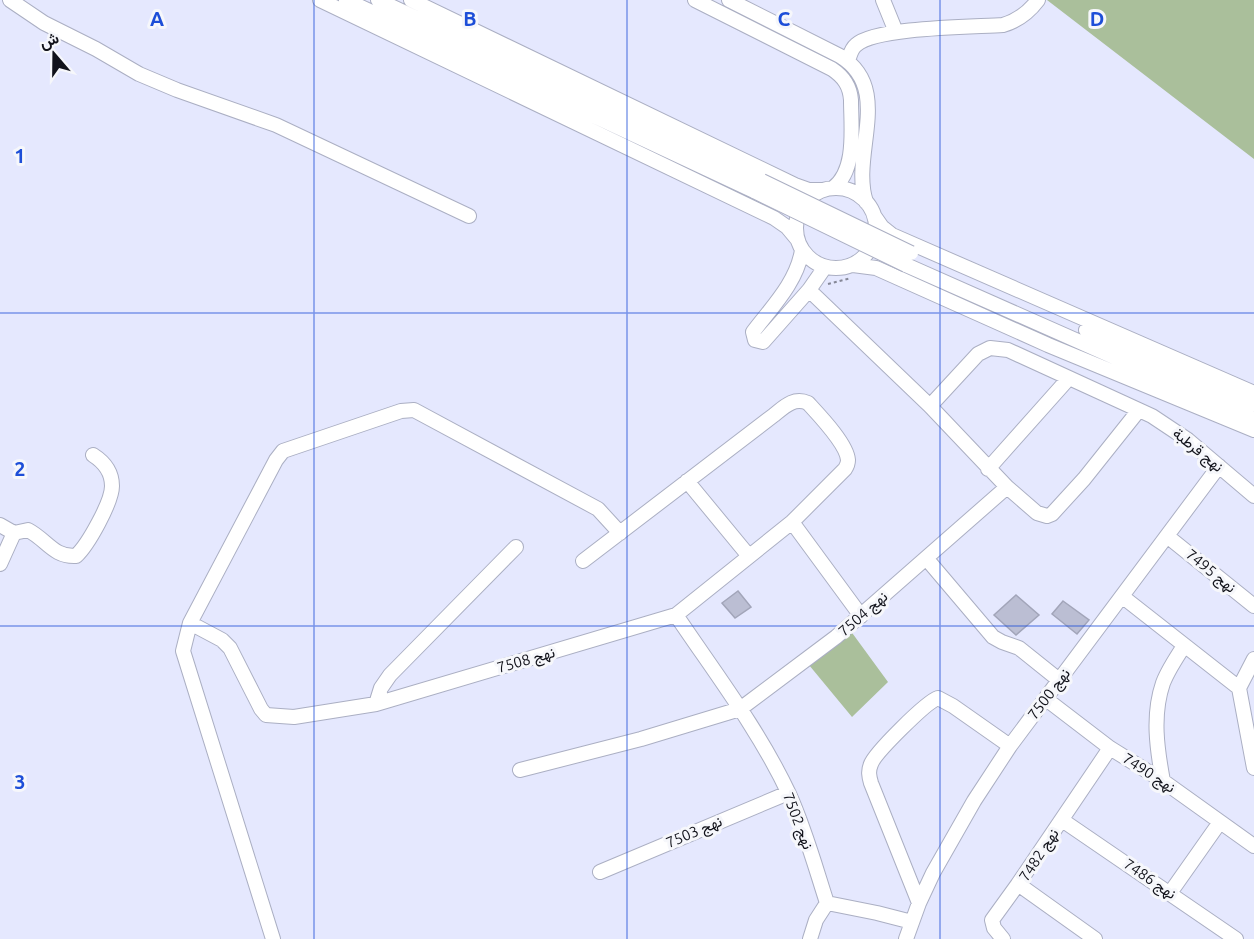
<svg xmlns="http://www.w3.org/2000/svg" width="1254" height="939" font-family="Ubuntu,Vazirmatn,sans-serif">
<rect width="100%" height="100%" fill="#e5e8fe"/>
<!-- green -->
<path fill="#aabf9b" d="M1047,0H1254V159Z
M850,630L888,682L852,717L809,665Z"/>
<!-- building -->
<path fill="#bbbed3" stroke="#a2a5b9" stroke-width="1.5" d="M738,591L751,607L735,618L722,603Z
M1016,595L1039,615L1016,635L994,615Z
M1063,601L1089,620L1077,634L1052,614Z"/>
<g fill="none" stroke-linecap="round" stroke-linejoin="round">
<!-- minor casing -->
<g stroke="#abafc3" stroke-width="16">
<path id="minor" d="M10,0L44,23L96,49L139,74L177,90L276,125L469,216
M320,0L774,218L787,227L797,239
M346,0L756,192
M378,0L762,181
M411,0L795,185L809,190H823
M695,0L832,69C844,77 850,86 851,100C851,127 857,170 833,188
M729,0L840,56C894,89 850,154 866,202
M883,0L896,32
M848,61C850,55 851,49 856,45C876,27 973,27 1003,25C1017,21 1029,12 1038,0
M796 228a40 40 0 1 1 80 0a40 40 0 1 1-80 0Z
M875,217L882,227L892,235L1254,393
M802,250C797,282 772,307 753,332L755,340L763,342L809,290L825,267
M853,265L876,268L1048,345L1254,430
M906,265L1254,419
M809,290L930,406L1007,487
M1086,330L1254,404
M930,406L978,354L990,348L1008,350L1152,416L1188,440L1254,496
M988,469L1069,378
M687,481L748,555
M792,522L861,616
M0,525L14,533L28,530C47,540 53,557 76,556C88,545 112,502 112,486C112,472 104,462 93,455
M1167,536L1254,606
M926,558L993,637L1002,642L1019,648L1059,680
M0,564L14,533
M1123,597L1239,688
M676,615C715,673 759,730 789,794C805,829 815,866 827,903L816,920L810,939
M190,623L222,640L230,648L261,709L266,715L294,717L376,704L676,615L792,522L845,469C847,466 848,463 848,460C847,444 819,415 808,403C794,397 785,406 774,415L583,561
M1254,659L1239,688L1254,768
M1046,699L1110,748L1163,781L1254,846
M376,704L381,688L390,675L516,547
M520,770L641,739L740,709L836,637L1007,487L1037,513L1047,516L1052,514L1084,479L1139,410
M1163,781C1157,749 1152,715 1163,683C1168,670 1176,658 1184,646
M1062,820L1236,939
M600,872L788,793
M1170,893L1220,822
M827,903L877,913L912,922
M919,903L871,783C869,776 868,771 871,764C875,753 926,702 938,698L953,706L1010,746
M273,939L183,651L190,623L276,460L283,451L401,411L414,410L598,509L620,533
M906,939L919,903L933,873L974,801L1010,746L1219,466
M1003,939L994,928L992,920L1018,884
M1095,939L1018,884L1110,748"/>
</g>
<!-- path -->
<path stroke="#858796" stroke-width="2" stroke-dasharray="3 3" stroke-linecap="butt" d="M828,284L851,278"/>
<!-- minor -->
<use href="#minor" stroke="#fff" stroke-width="14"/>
<!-- minor-bridge casing -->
<g stroke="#abafc3" stroke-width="16" stroke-linecap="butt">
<path id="minor-bridge" d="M762,181L911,253
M756,192L906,265"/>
</g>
<!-- minor-bridge -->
<use href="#minor-bridge" stroke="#fff" stroke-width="14"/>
</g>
<!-- grid -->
<path fill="none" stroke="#1d4ed8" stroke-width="1.5" stroke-opacity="0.55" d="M314,0V939M627,0V939M940,0V939M0,313H1254M0,626H1254"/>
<g text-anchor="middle" stroke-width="6" stroke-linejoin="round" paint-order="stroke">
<!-- street labels -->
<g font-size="15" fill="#11121a" stroke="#f6f7fb">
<text transform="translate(1198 450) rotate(39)" y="5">نهج قرطبة</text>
<text transform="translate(1211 571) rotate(39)" y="5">نهج 7495</text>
<text transform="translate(863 614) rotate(-41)" y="5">نهج 7504</text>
<text transform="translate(526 660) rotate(-16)" y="5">نهج 7508</text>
<text transform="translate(1049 694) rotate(-53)" y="5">نهج 7500</text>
<text transform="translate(1149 773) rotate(33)" y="5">نهج 7490</text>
<text transform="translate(798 821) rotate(69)" y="5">نهج 7502</text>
<text transform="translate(694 832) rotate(-23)" y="5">نهج 7503</text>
<text transform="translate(1039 855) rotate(-57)" y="5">نهج 7482</text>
<text transform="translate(1150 879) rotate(34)" y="5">نهج 7486</text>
</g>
</g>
<g font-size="20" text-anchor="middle" font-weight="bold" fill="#1d4ed8" stroke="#f6f7fb" stroke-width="6" stroke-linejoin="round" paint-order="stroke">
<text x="157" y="26">A</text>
<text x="470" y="26">B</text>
<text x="784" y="26">C</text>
<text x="1097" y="26">D</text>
<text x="20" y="163">1</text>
<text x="20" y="476">2</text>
<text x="20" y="789">3</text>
</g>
<!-- north arrow -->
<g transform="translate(54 54) rotate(340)" stroke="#f6f7fb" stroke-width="4.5" paint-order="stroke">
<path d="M0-4.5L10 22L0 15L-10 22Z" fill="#11121a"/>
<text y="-9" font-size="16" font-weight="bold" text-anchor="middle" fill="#11121a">ش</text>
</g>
</svg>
